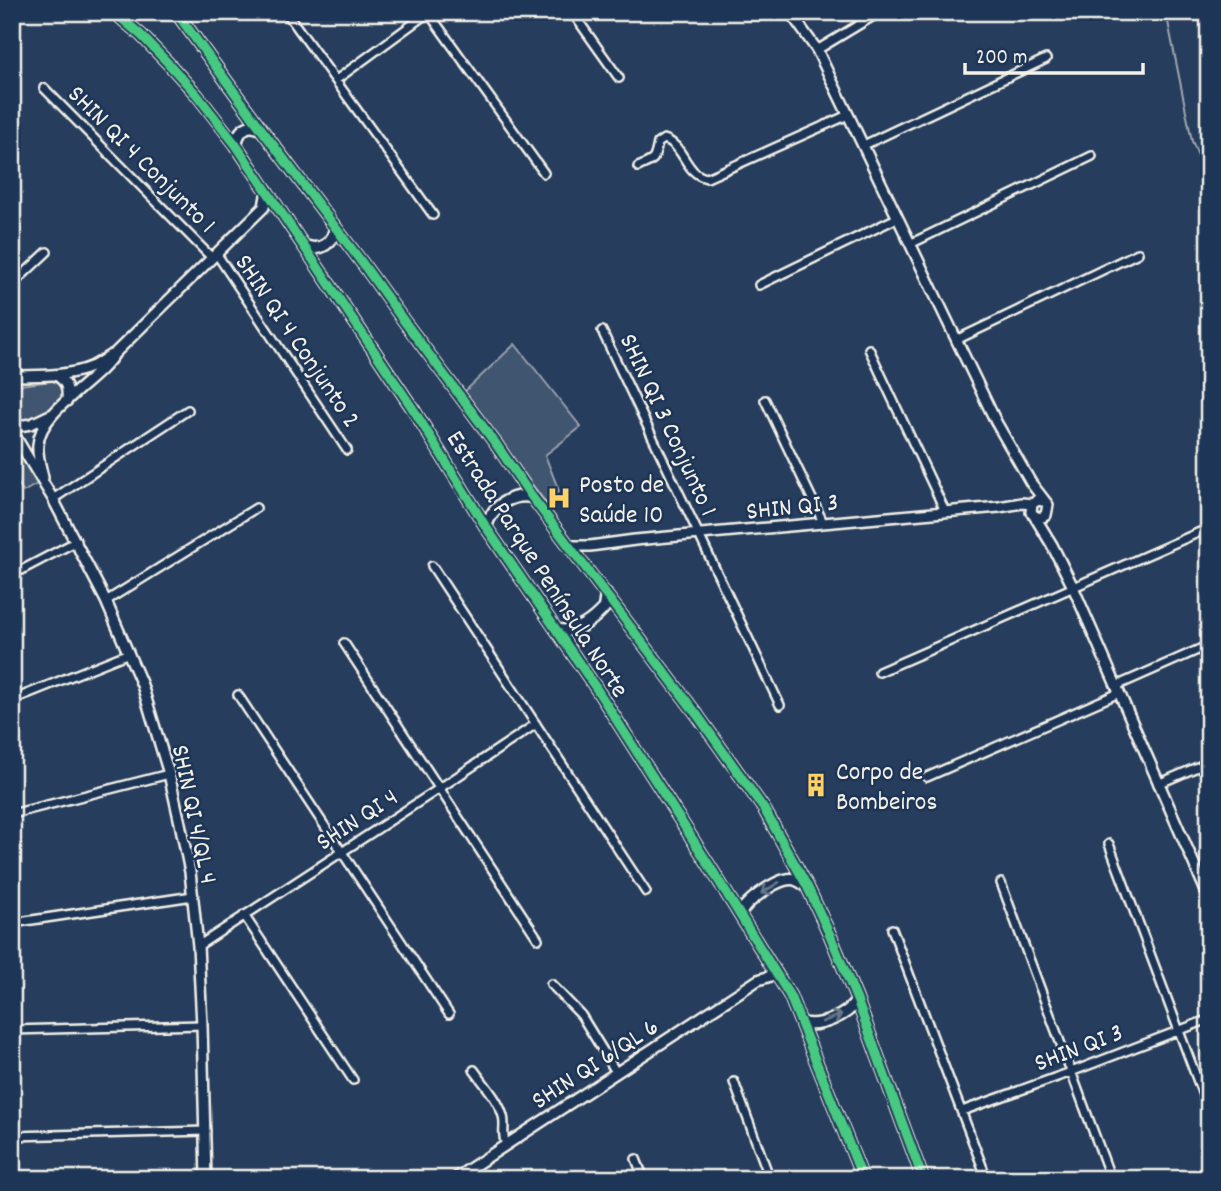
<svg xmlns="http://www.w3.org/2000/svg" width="1221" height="1191" font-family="Dekko,sans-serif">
<rect width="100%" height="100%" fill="#263d5d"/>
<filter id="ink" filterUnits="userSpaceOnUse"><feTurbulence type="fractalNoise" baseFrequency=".0143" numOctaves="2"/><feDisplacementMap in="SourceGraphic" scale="14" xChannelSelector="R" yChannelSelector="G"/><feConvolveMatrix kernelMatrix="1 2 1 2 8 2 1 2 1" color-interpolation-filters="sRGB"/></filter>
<g filter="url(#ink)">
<!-- green -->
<path fill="#40546f" stroke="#9aa2ac" stroke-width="2" d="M515,344L581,427L545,455L559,491L547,504L463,393Z
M52,381L62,385L65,392L60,402L48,413L24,424L12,422V386Z
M22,455L39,483L23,492L12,472V461Z"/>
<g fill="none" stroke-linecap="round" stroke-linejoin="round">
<!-- stream -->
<path stroke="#9fa7ae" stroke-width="2" d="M1166,12L1192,141L1209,181"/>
<!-- minor casing -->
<g stroke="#f4f1e8" stroke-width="12">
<path id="minor" d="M286,12L433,215
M428,12L544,173
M572,12L619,78
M817,50L880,12
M336,80L429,12
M44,88L212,258
M864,145L1046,59
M638,167C655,159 654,162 658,143L664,139C685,145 684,174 707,178L848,115
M910,244L1092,156
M216,253L347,450
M12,285L47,252
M759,285L897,218
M602,331L780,705
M956,340L1138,253
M869,349L945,511
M765,400L823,522
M53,499L188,410
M432,566L646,892
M12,575L77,541
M106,601L256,508
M344,643L538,939
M879,672L1209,528
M1116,686L1209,645
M238,695L449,1014
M12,700L129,653
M927,777L1119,693
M1158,784L1209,762
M12,814L169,774
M1109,844L1209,1111
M1001,883L1111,1179
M244,915L353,1080
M12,923L193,896
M892,929L987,1179
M198,946L440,788L536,724
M551,984L581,1015L616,1072
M12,1030L202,1025
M474,1070C484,1084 498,1099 503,1116C506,1126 501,1134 506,1144
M734,1082L770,1179
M962,1111L1071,1072L1209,1019
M12,1136L206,1131
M636,1159L644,1179"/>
</g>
<!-- tertiary casing -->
<g stroke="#f4f1e8" stroke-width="14">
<path id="tertiary" d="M790,12L817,50L996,422L1031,483L1048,505L1046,515C1041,519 1035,518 1031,512L1032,504L1038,500L1043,501
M56,375C67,382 68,388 67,401
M12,376C38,375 67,377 91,367C98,364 104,359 111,355
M12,427L31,424L50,415
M12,431L53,499L106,601L142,685L169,774L180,823L190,872L198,946L202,1025L206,1179
M43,478C41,468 37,456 38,445C39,411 97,382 115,353L264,207L267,190
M1035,517L1052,545L1073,587L1209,898
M569,546H590L635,540L999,507L1022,503L1032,504
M454,1179L758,980L777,974"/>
</g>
<!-- secondary casing -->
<g stroke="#f4f1e8" stroke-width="15">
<path id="secondary" d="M114,12L141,35L167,62L197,95L236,145L415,412L486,527L596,688L709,865L790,996L863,1179
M176,12L262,130L363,264L401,317L496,444L532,497L698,716L764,809L807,886L830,935L857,1000L923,1179
M236,145C238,131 247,121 262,130
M305,246C321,252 334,243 335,226
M486,527C492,506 511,493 532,497
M556,629C574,635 592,621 604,608L606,594
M740,915C744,902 777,879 791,879C797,879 801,882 806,886
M802,1023C819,1028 848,1016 857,1000"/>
</g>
<!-- minor -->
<use href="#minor" stroke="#1d3557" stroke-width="7"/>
<!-- tertiary -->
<use href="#tertiary" stroke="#1d3557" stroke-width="9"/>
<!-- secondary -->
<use href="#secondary" stroke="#1d3557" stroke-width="10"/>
<!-- cycleway casing -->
<g stroke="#1d3557" stroke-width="13">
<path id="cycleway" d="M114,12L141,35L167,62L197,95L236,145L415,412L486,527L596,688L709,865L790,996L863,1179
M176,12L262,130L363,264L401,317L496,444L532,497L698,716L764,809L807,886L830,935L857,1000L923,1179"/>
</g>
<!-- cycleway -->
<use href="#cycleway" stroke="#46c982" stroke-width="9"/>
</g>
<!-- one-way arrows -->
<defs><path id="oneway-shaft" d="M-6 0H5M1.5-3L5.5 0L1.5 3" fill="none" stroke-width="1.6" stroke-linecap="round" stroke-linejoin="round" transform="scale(1.75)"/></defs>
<g stroke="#68778a">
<use href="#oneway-shaft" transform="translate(770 888) rotate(148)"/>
<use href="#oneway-shaft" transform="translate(832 1018) rotate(-22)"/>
</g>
</g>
<!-- icons -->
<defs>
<g id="hospital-bare" transform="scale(1.89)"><path d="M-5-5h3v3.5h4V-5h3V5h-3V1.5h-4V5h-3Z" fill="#ffd166" stroke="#1d3557" stroke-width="2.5" paint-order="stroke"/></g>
<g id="building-bare" transform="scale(1.89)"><path d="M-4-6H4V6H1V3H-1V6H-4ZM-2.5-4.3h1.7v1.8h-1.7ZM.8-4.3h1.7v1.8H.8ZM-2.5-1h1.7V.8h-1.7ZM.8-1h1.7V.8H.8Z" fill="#ffd166" stroke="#1d3557" stroke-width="2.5" paint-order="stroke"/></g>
</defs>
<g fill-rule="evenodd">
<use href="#hospital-bare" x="559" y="498"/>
<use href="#building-bare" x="816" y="785"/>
</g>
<g text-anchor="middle" stroke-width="5" stroke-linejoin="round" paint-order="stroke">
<!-- street labels -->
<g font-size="26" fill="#f4f1e8" stroke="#1d3557">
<text transform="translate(143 158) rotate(45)" y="9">SHIN QI 4 Conjunto 1</text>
<text transform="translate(299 340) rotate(56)" y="9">SHIN QI 4 Conjunto 2</text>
<text transform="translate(670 424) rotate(65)" y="9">SHIN QI 3 Conjunto 1</text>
<text transform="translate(792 505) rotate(-6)" y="9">SHIN QI 3</text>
<text transform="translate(539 563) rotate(57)" y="9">Estrada Parque Península Norte</text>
<text transform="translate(196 814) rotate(78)" y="9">SHIN QI 4/QL 4</text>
<text transform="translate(356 818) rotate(-33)" y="9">SHIN QI 4</text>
<text transform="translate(1078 1046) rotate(-21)" y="9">SHIN QI 3</text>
<text transform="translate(594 1062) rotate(-33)" y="9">SHIN QI 6/QL 6</text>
</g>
<!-- poi labels -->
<g font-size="26" fill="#f4f1e8" stroke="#1d3557" text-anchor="start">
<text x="579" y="492">Posto de<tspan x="579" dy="30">Saúde 10</tspan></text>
<text x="836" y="779">Corpo de<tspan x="836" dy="30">Bombeiros</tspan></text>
</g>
</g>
<!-- margin -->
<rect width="1221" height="1191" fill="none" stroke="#1d3557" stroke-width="42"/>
<rect x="21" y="21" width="1179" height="1149" fill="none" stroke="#f4f1e8" stroke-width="2.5" filter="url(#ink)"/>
<!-- scale -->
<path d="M965 63v10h178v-10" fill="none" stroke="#f4f1e8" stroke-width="3.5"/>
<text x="976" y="63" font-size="21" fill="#f4f1e8" stroke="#1d3557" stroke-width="5" paint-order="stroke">200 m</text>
</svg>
